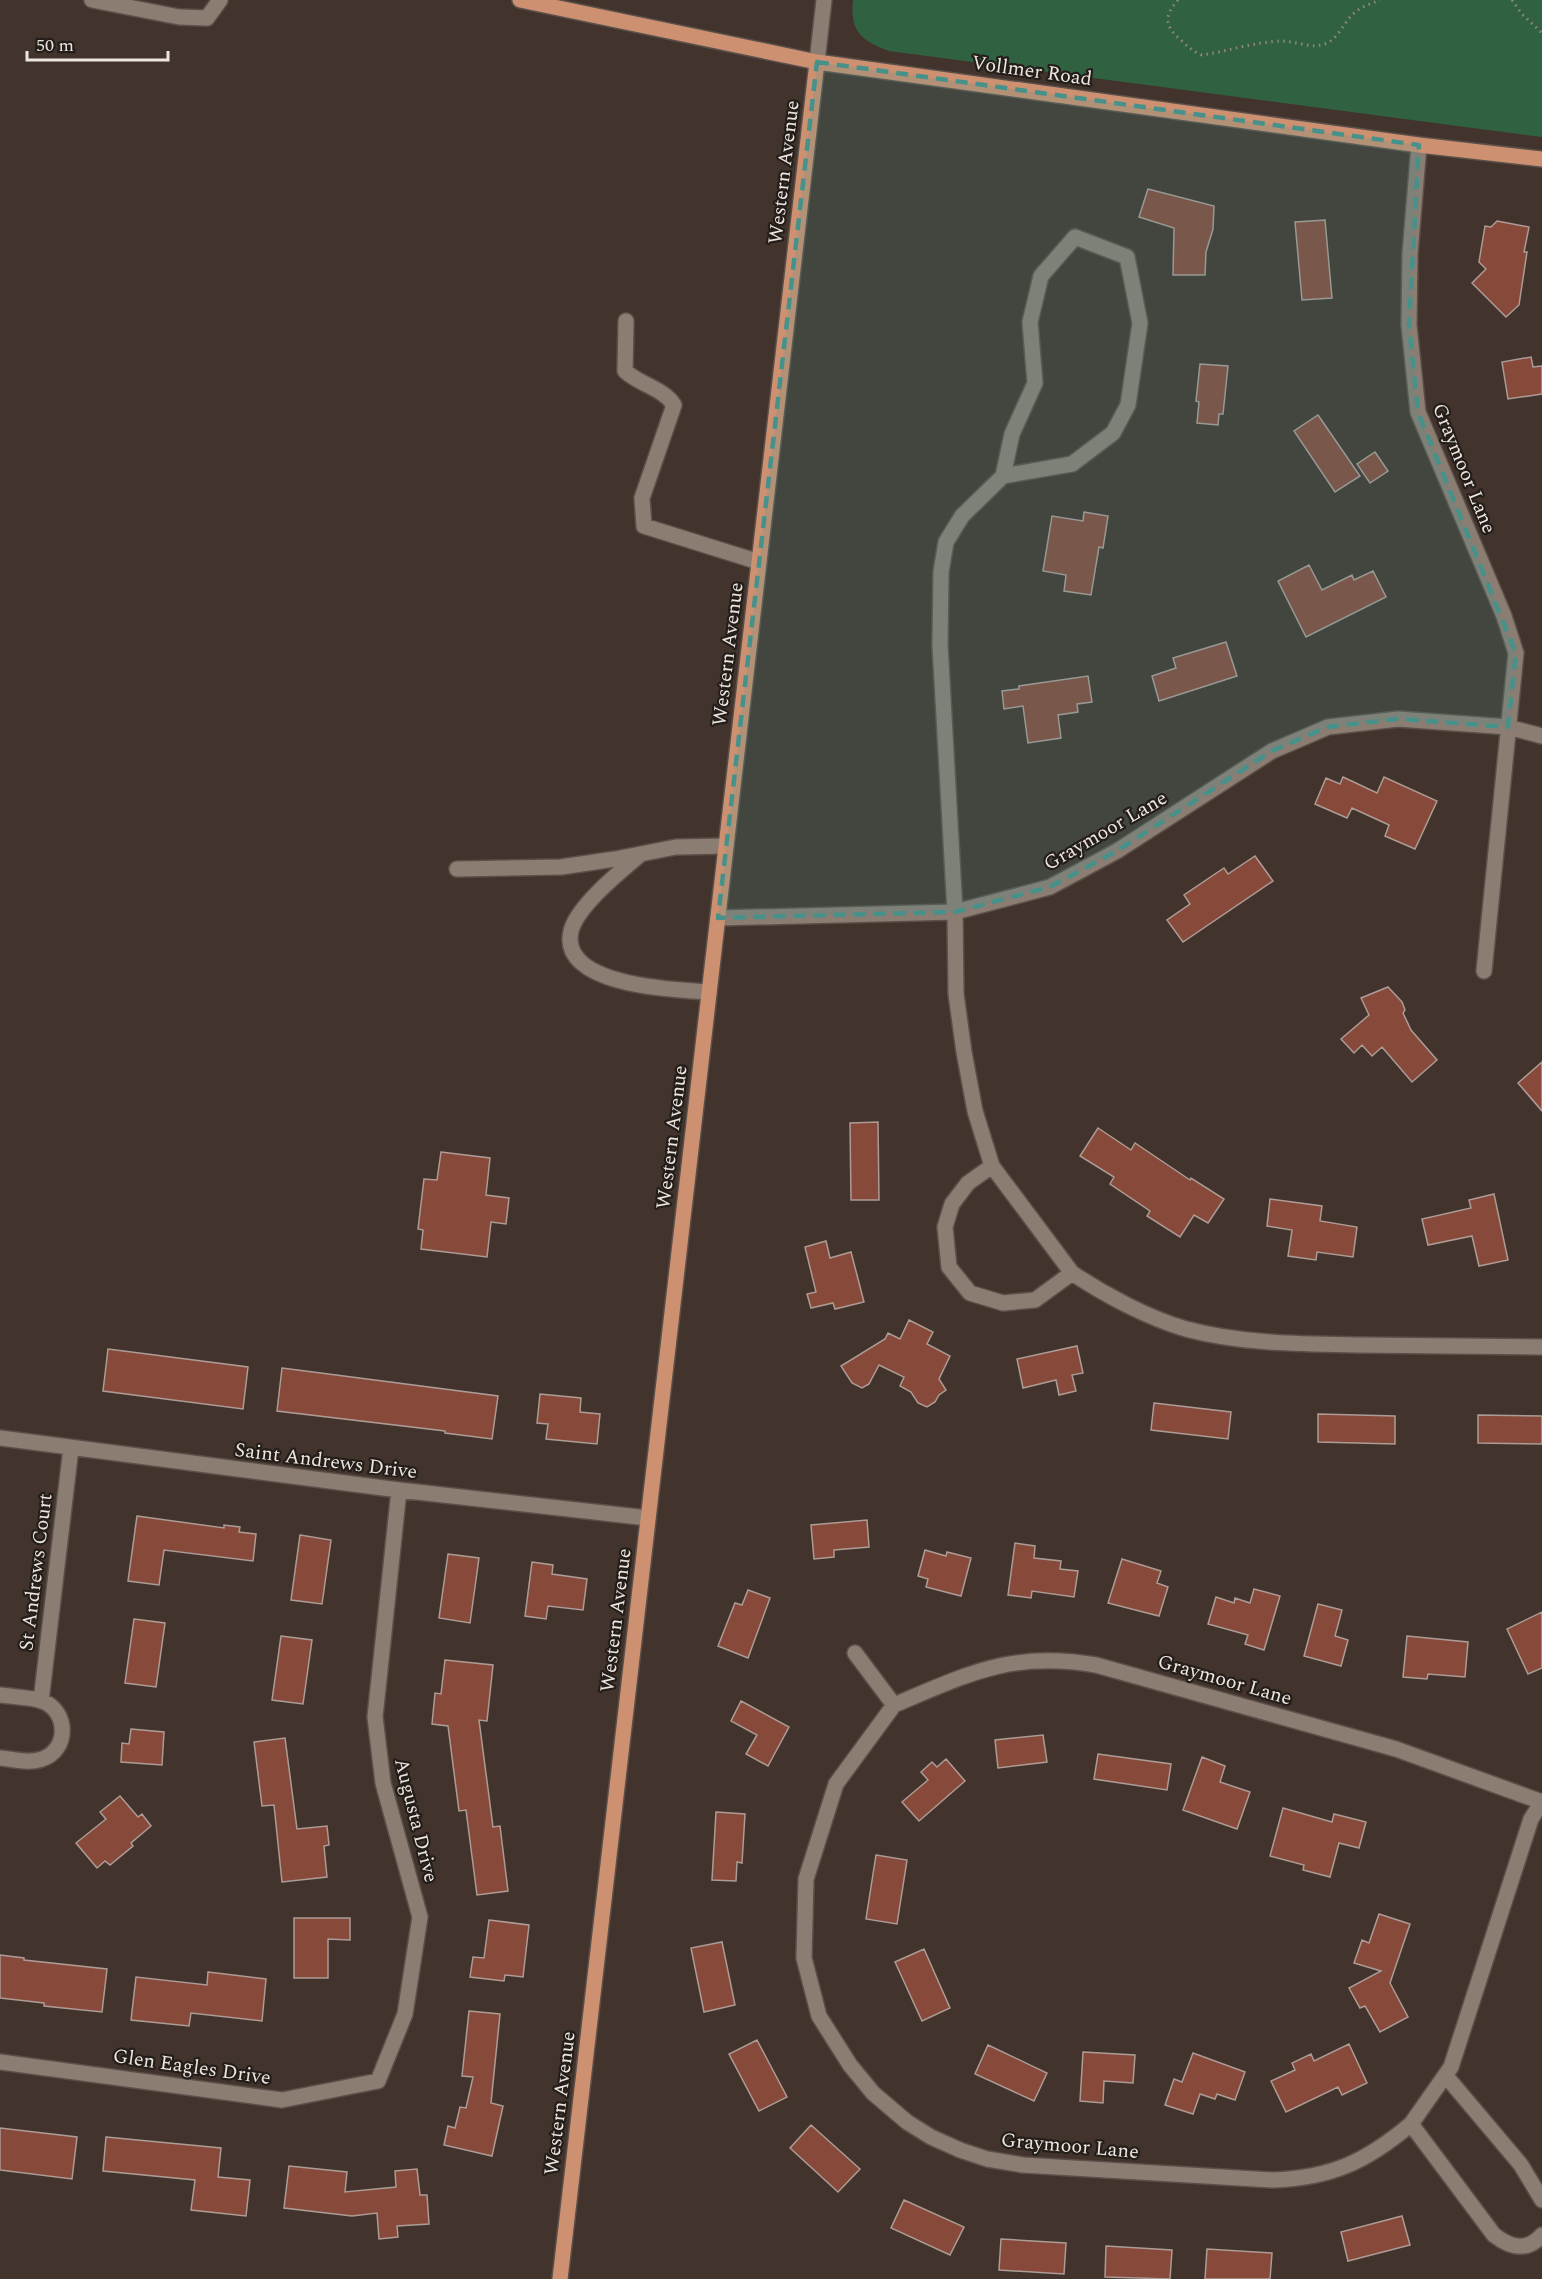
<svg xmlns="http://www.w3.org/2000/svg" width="1542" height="2279" font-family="Spectral,serif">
<rect width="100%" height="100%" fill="#42342c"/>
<!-- grass -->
<path fill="#306242" d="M853,0H1542V137L889,51C861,40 850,32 853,0Z"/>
<!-- building -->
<path fill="#86493a" stroke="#ad9b96" stroke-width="1.5" d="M1148,189L1214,206L1213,229L1206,252L1205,275H1173L1174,228L1139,217Z
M1325,220L1332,298L1302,300L1295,222Z
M1497,221L1529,227L1524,252H1527L1519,305L1506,317L1472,283L1486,269L1479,262L1485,226L1491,227Z
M1531,357L1533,367L1542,366V394L1508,399L1502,362Z
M1200,364L1228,366L1223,414H1219L1218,425L1197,423L1199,402L1196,401Z
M1318,415L1360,476L1335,492L1294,431Z
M1375,452L1388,471L1370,483L1357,464Z
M1084,512L1108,516L1103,548L1099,547L1091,595L1064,591L1066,575L1043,571L1052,516L1083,521Z
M1309,565L1322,590L1352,575L1354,580L1373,571L1386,597L1306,637L1278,581Z
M1226,642L1237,676L1159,701L1152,676L1176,668L1173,658Z
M1088,676L1092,702L1077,704L1078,712L1058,715L1061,738L1028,743L1023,706L1004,709L1002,691L1019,689V686Z
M1343,777L1377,793L1384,777L1437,801L1415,849L1385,836L1389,825L1352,808L1347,818L1315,804L1326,778L1340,784Z
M1255,856L1273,881L1183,942L1167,920L1190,904L1184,895L1224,868L1228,874Z
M1388,987L1402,1002L1405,1010L1403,1013L1411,1030L1437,1060L1412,1082L1382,1047L1372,1056L1362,1045L1354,1053L1341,1039L1369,1015L1361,998Z
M1542,1062V1111L1518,1083Z
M878,1122L879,1200H851L850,1123Z
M1098,1128L1131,1150L1135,1143L1190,1180L1191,1178L1224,1199L1208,1223L1194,1215L1180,1237L1147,1216L1150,1211L1110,1184L1114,1177L1080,1156Z
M441,1152L490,1158L486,1195L509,1198L506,1224L491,1222L487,1257L421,1249L423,1230L418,1229L424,1179L437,1180Z
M1494,1194L1508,1260L1479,1266L1472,1236L1428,1245L1422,1219L1471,1208L1469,1200Z
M1270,1199L1322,1206L1320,1221L1357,1227L1353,1257L1317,1252L1316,1260L1288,1256L1292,1230L1267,1226Z
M826,1241L830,1258L851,1252L864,1302L835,1309L833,1303L811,1308L807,1294L816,1292L805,1247Z
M909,1320L933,1332L927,1344L950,1356L939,1379L946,1390L939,1395L935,1402L927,1407L918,1403L911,1392L900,1386L904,1377L879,1365L869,1384L862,1388L852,1383L841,1366L885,1339L888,1333L900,1339Z
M1077,1346L1083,1373L1072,1375L1076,1391L1059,1395L1056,1380L1023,1388L1017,1359Z
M108,1349L248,1367L243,1409L103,1391Z
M282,1368L498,1396L492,1439L445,1433V1431L277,1411Z
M540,1394L581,1398L580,1412L600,1414L597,1444L546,1439L548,1424L537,1423Z
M1154,1403L1231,1412L1228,1439L1151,1430Z
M1318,1414L1395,1416V1444L1318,1442Z
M1478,1415L1542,1416V1444L1478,1443Z
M137,1516L224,1528V1525L240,1527L239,1532L256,1534L253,1561L164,1550L159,1585L128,1581Z
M867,1520L869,1547L834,1550V1557L814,1559L811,1525Z
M300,1535L331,1540L322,1604L291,1600Z
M1015,1543L1035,1546L1034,1558L1061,1561L1060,1569L1078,1571L1074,1597L1032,1591L1031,1598L1008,1595Z
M925,1550L946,1556L947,1552L971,1558L961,1596L926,1587L928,1579L918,1576Z
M448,1554L479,1558L470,1623L439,1618Z
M1122,1559L1161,1571L1157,1583L1168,1587L1159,1616L1108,1603Z
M532,1562L553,1565L552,1574L587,1579L583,1610L548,1606L546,1619L525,1616Z
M1254,1589L1280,1596L1264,1650L1245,1644L1248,1635L1208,1624L1216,1597L1234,1603L1235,1598L1250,1603Z
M748,1590L770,1598L748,1658L718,1646L735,1603L742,1605Z
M1318,1604L1342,1610L1335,1636L1348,1640L1341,1666L1304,1656Z
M1542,1612V1668L1528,1674L1507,1629Z
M134,1619L165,1623L156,1687L125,1683Z
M281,1636L312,1640L303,1704L272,1700Z
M1407,1636L1468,1642L1465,1677L1428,1674L1427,1679L1403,1677Z
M445,1660L493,1665L487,1721L479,1720L493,1827L500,1826L508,1891L477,1895L466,1810L459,1811L448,1726L432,1724L435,1693L441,1694Z
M741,1701L789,1727L768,1766L746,1754L757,1735L731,1721Z
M131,1729L164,1732L162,1765L121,1762L122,1743L129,1744Z
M1043,1735L1047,1762L998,1768L995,1740Z
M285,1738L297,1829L327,1826L329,1845L324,1846L327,1877L282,1882L274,1805L262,1806L254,1742Z
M1098,1754L1171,1764L1167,1790L1094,1779Z
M1202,1757L1225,1766L1220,1782L1250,1792L1237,1829L1183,1810Z
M946,1759L965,1781L919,1821L902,1802L928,1780L921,1772L932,1762L937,1767Z
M120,1796L138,1817L142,1814L151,1826L131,1843L133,1846L110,1865L105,1861L97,1868L76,1843L106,1819L100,1812Z
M1283,1808L1332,1822L1334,1814L1366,1822L1359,1848L1339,1843L1330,1877L1303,1870L1304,1865L1270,1856Z
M716,1812L745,1814L742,1863L737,1862L736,1881L712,1880Z
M876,1855L907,1860L897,1924L866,1919Z
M1379,1914L1410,1924L1390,1983L1408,2017L1380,2032L1365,2006L1360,2008L1349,1988L1381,1971L1354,1963L1362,1940L1369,1943Z
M294,1918H350V1940L328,1939V1978H294Z
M489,1920L529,1925L523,1977L505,1975L504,1981L470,1977L473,1957L484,1958Z
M722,1942L735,2005L704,2012L691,1948Z
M924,1949L950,2008L922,2021L895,1962Z
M0,1955L24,1958V1960L107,1969L102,2012L44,2006V2003L0,1998Z
M208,1972L266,1979L262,2021L191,2013L189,2026L131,2020L136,1977L207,1985Z
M469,2011L500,2014L491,2103L503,2106L492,2156L444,2145L448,2126L455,2128L460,2107L466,2108L473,2077L462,2076Z
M757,2040L787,2097L759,2111L729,2054Z
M1349,2044L1367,2083L1342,2095L1338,2087L1286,2112L1271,2081L1295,2070L1292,2063L1311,2054L1314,2061Z
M988,2045L1047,2073L1034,2101L975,2074Z
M1083,2052L1135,2055L1133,2083L1104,2081L1103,2103L1080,2101Z
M1193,2053L1245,2072L1235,2100L1217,2094L1215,2099L1200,2094L1193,2114L1165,2105L1174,2079L1182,2082Z
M811,2125L860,2169L838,2192L790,2148Z
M0,2128L77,2137L72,2179L0,2170Z
M106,2137L221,2148L218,2177L250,2180L246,2216L191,2210L195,2180L103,2171Z
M289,2166L347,2172L345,2192L396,2187L395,2171L417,2169L420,2195H427L429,2224L397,2226L398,2237L379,2239L377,2213L352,2216L284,2208Z
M904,2200L964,2227L950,2255L891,2228Z
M1402,2216L1410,2245L1348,2261L1341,2232Z
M1001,2239L1066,2243L1064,2274L999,2270Z
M1106,2246L1172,2250L1170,2279L1105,2277Z
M1207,2249L1272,2253L1270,2279H1205Z"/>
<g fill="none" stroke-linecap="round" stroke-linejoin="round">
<!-- minor casing -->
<g stroke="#5b5049" stroke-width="18">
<path id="minor" d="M92,0L179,17L207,18L220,0
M817,62L824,0
M1419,145L1410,254L1409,325L1418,412L1504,616L1516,653L1484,971
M626,321L625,371C640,385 663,388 674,405L642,498L644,526L759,562
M1003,476L1012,434L1035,383L1030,322L1041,276L1075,237L1127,257L1140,323L1128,405L1113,433L1072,464L1003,476L962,516L946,542L941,572L940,645L955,912L956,994L964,1052L975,1111L992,1166L1072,1273
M641,854C622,870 577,906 571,931C558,986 675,990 709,992
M457,869L561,867L615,859L676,847L726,846
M718,918L955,912L1050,887L1117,851L1272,751L1328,727L1398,719L1508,727L1542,736
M992,1166L968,1183L952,1204L945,1227L949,1267L970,1293L1003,1303L1035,1300L1072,1273C1105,1295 1148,1318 1186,1329C1242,1344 1302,1344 1359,1345C1420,1346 1481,1346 1542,1347
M0,1438L399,1490L648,1518
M855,1653L894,1705C970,1673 1012,1651 1096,1665L1396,1749L1542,1802
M0,1695C13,1697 30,1697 42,1701C69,1711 69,1750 42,1759C29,1764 14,1759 0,1758
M41,1701L71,1448
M894,1705L836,1784L806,1879L804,1958L819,2016L850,2065L873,2093L907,2122L931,2137L960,2150L987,2159L1023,2165L1273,2180C1332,2178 1367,2161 1411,2124L1494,2235C1511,2248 1527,2252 1542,2235
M0,2062L282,2100L378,2081L405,2014L420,1917L383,1783L375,1717L399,1490
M1446,2076L1521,2165L1542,2200
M1411,2124L1451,2067L1531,1819L1542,1802"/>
</g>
<!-- major casing -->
<g stroke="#5b5049" stroke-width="18">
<path id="major" d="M520,0L817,62L1419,145L1542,159
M560,2279L817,62"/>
</g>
<!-- path -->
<path stroke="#928780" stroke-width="3" stroke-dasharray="1.5 4.5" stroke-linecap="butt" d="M1178,0C1163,17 1165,27 1182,41C1188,47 1194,52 1202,55C1228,51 1255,42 1281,41C1297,41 1312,50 1327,43C1338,38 1343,24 1352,15C1360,7 1370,4 1380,0
M1512,0L1521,13L1542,33"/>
<!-- minor -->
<use href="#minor" stroke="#8c7d73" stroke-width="15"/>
<!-- major -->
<use href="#major" stroke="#cd9172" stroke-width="15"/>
</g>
<!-- marked area -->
<path fill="#46928a" fill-opacity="0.2" stroke="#46928a" stroke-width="4.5" stroke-dasharray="12 8" stroke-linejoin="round" d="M817,62L1419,145L1409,325L1418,412L1516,653L1508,727L1398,719L1328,727L1272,751L1117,851L1050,887L955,912L718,918Z"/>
<g text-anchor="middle" stroke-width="4.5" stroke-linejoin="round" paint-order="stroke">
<!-- street labels -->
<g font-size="20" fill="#ede5df" stroke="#241e1a">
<text transform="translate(1032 70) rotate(8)" y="7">Vollmer Road</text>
<text transform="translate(783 172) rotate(-83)" y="7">Western Avenue</text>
<text transform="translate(1465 468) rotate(68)" y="7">Graymoor Lane</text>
<text transform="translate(727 654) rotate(-83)" y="7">Western Avenue</text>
<text transform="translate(1105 830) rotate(-30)" y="7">Graymoor Lane</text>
<text transform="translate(671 1137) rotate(-83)" y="7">Western Avenue</text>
<text transform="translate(326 1460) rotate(7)" y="7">Saint Andrews Drive</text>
<text transform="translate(35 1572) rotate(-83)" y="7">St Andrews Court</text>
<text transform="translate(615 1620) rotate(-83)" y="7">Western Avenue</text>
<text transform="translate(1225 1679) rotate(16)" y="7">Graymoor Lane</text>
<text transform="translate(417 1820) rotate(76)" y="7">Augusta Drive</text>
<text transform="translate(192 2066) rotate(8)" y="7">Glen Eagles Drive</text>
<text transform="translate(559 2103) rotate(-83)" y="7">Western Avenue</text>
<text transform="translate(1070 2145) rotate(5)" y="7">Graymoor Lane</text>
</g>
</g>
<!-- scale -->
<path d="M27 51v9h141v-9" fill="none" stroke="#ede5df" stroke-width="3"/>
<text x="36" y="51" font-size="18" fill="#ede5df" stroke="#241e1a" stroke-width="4.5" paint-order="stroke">50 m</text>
</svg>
